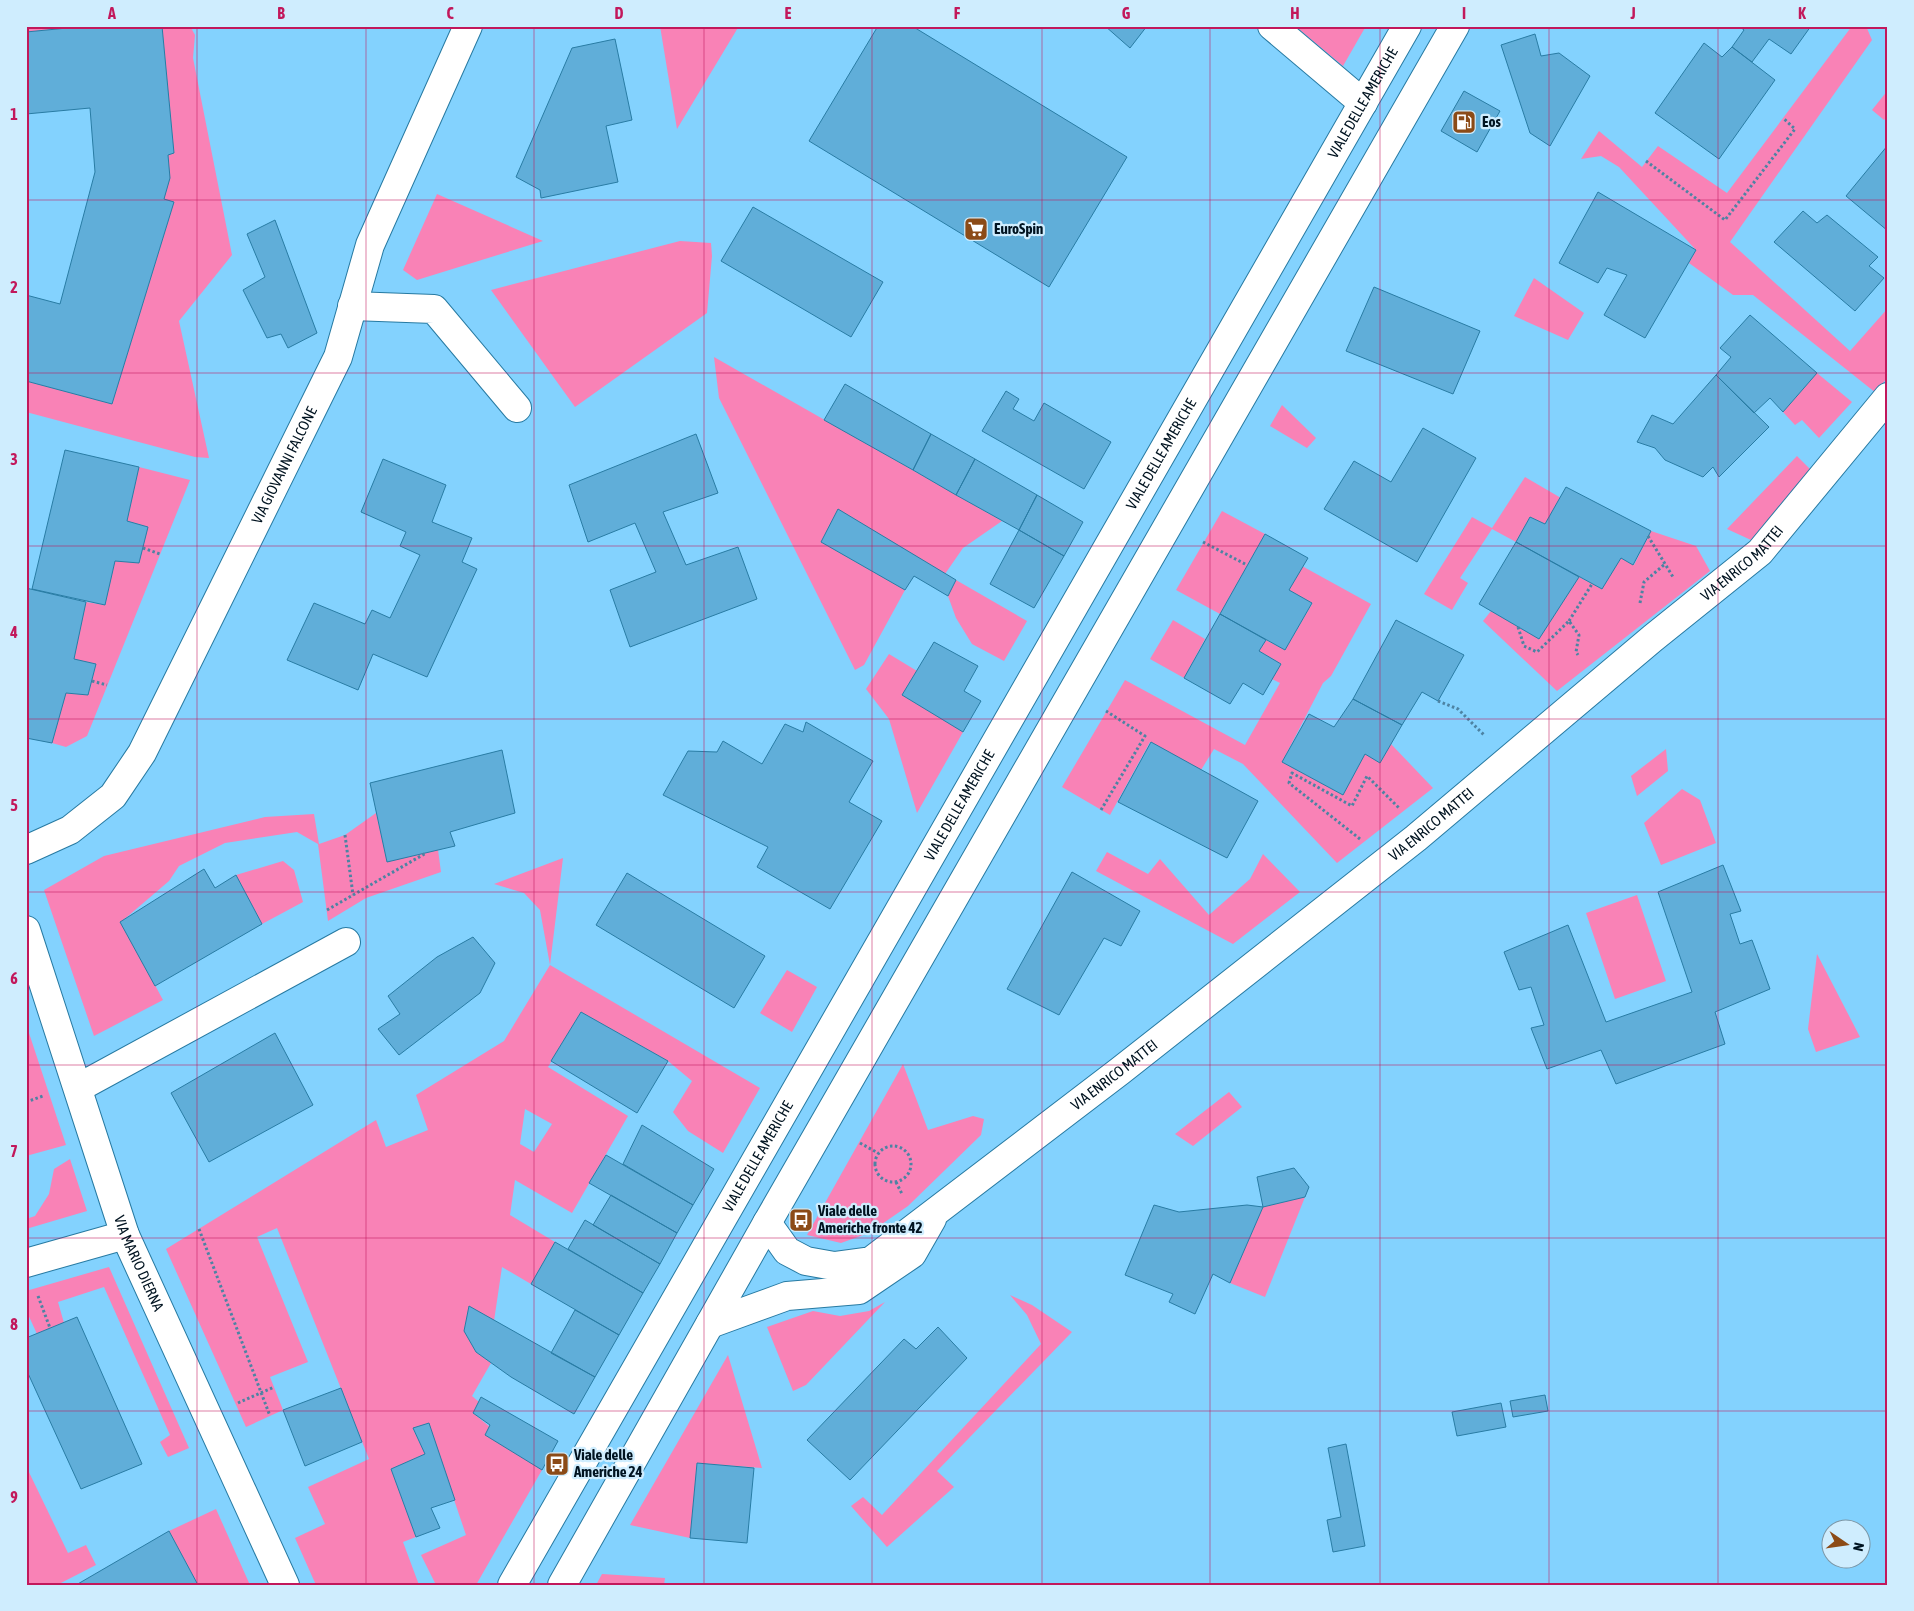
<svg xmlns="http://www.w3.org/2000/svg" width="1914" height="1611" font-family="'Asap Condensed',sans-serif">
<rect width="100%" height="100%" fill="#83d2fe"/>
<!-- green -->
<path fill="#f982b6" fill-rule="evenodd" d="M26,26H88L26,32Z
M162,26H190L195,35L193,58L232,255L179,321L209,458L195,457L26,412V381L112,404L174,202L164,199L168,155L174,153Z
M660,26H739L677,129Z
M1295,26H1366L1343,66Z
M1852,26H1866L1872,40L1730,242L1850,351L1888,308V376L1876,393L1753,295H1733L1689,263L1696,250L1619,167L1601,156L1581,159L1599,131L1642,167L1658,146L1727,193Z
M1888,90V116L1884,120L1872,110Z
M437,194L543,241L417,280L403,270Z
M680,241L711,243L712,256L707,313L575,407L491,290Z
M1534,278L1584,313L1568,340L1514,316Z
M714,357L1002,521L963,548L945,574L838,510L821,542L905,590L864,665L855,670L719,398Z
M1817,373L1852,402L1819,438L1802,420L1795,425L1783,412Z
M1282,405L1316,438L1307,448L1270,426Z
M1797,456L1812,471L1751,540L1727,529Z
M139,467L190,480L87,736L66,747L52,743L66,693L88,695L96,665L74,659L86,602L105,605L115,561L139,563L148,527L127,521Z
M1525,477L1561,498L1545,524L1530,517L1516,542L1492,529L1460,578L1468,583L1452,610L1424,594L1472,517L1492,528Z
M1222,511L1265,534L1220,614L1176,590Z
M1651,531L1696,546L1710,571L1557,691L1483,621L1491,611L1539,639L1579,577L1602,589L1621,558L1634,565Z
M1302,566L1371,604L1331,676L1323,683L1282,762L1343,795L1365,754L1380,763L1391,744L1433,788L1337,863L1243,764L1214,749L1201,770L1150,742L1110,815L1062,787L1125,680L1245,745L1280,683L1272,679L1281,664L1259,651L1266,640L1285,650L1312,604L1289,590Z
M956,580L1027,621L1004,661L972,644L956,618L948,596Z
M1173,620L1205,639L1184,678L1150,659Z
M889,654L917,671L902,695L963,732L917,813L889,719L866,689Z
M1666,749L1668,771L1637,796L1631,776Z
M1682,789L1700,800L1716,843L1661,865L1644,823Z
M376,813L387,861L438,850L441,872L366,898L328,921L318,844L297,832L225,843L179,866L169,881L121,922L163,1000L94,1036L44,890L104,856L265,817L314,814L319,844L345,835Z
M1107,852L1148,874L1160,859L1209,915L1250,879L1263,854L1300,892L1233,944L1096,871Z
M563,858L550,965L760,1088L723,1153L688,1131L673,1112L692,1081L668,1061L581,1012L548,1067L628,1116L572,1213L515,1180L510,1215L555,1242L531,1284L502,1267L494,1321L469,1307L464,1331L476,1352L491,1363L472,1396L479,1402L473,1413L542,1470L476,1585H436L421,1555L466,1535L428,1423L413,1429L425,1454L391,1469L416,1537L403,1542L419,1585H316L295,1538L325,1524L308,1487L369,1459L277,1228L257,1237L308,1362L270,1377L283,1410L246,1427L166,1249L376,1120L386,1147L428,1130L416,1095L504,1041L550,965L540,910L524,893L494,884ZM525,1109L552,1124L534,1152L520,1144Z
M283,861L294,870L303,902L262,924L236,875Z
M1637,895L1666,981L1615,999L1586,913Z
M1817,954L1860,1037L1816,1052L1808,1029Z
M787,970L817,987L792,1032L760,1013Z
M26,1024L66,1145L26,1156Z
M903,1064L928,1130L973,1116L984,1119L981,1135L908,1206L869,1233L841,1243L807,1235Z
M1229,1092L1242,1107L1193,1146L1175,1134Z
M70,1159L87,1211L26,1229V1219L35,1216L49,1194L54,1169Z
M1305,1197L1265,1297L1230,1283L1263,1207Z
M109,1267L189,1448L168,1457L160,1442L170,1435L104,1287L58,1302L64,1323L37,1334L26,1310V1291Z
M1010,1295L1032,1305L1072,1332L937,1471L954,1487L887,1547L851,1506L863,1497L882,1515L1041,1344L1027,1315Z
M885,1302L806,1385L793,1391L767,1327L813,1311L840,1316L869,1311Z
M728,1355L762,1468L697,1463L690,1538L630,1525Z
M26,1466L68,1553L86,1545L96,1565L57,1585H26Z
M216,1509L250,1585H198L169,1531Z
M602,1574L665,1578L664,1585H596Z"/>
<!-- building -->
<path fill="#60aed9" stroke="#297ca4" d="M88,26H162L174,153L168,155L170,178L164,199L174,202L112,404L26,381V295L60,304L95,172L90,108L26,114V32Z
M878,26H912L1127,157L1049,287L809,141Z
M1105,26H1147L1130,48Z
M1739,26H1811L1791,54L1769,39L1752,62L1732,47L1744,30Z
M1535,34L1541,56L1559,53L1590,76L1550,146L1530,133L1501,45Z
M615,39L632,120L606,126L618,182L541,198L540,190L516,177L572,48Z
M1704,43L1722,57L1732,47L1775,80L1719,159L1655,113Z
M1464,91L1500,111L1477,152L1441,131Z
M1888,145V231L1846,196Z
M1598,192L1696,250L1645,338L1604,315L1627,275L1607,268L1598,283L1559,263Z
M753,207L883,282L851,337L721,261Z
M1803,211L1817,223L1827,215L1878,257L1869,266L1884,278L1855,311L1774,242Z
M275,220L317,333L288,348L281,334L267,338L243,290L265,277L247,234Z
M1374,287L1480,331L1453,394L1346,351Z
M1750,315L1817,373L1783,412L1770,398L1754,413L1716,375L1731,357L1720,348Z
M1716,375L1769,427L1719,477L1713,467L1703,477L1665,460L1655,448L1637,442L1652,415L1673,424Z
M845,384L931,434L913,470L824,420Z
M1006,391L1019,399L1013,409L1034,421L1044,403L1111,442L1084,489L982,431Z
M1423,428L1476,458L1417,562L1324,509L1354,461L1391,482Z
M696,434L718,493L663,512L686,565L738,547L757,599L630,647L610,590L656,572L635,523L588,542L569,485Z
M931,434L975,459L956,495L913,470Z
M65,450L139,467L127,521L148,527L139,563L115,561L105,605L32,589Z
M383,459L446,485L432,522L472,538L462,562L477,569L427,677L373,654L358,690L287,660L314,603L365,624L372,610L390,618L420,555L400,546L406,532L361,512Z
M975,459L1037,495L1019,530L956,495Z
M1566,487L1651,531L1633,565L1621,558L1602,589L1516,542L1530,517L1545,524Z
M1037,495L1083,522L1064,556L1019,530Z
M838,509L956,580L948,596L914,576L905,590L821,542Z
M1019,530L1064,556L1034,608L990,584Z
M1265,534L1308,558L1289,590L1312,603L1285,650L1220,614Z
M1516,542L1579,577L1539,639L1479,604Z
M26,588L86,602L74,659L96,664L88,695L66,693L52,743L26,738Z
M1220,614L1266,640L1259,651L1281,664L1263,695L1243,683L1230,704L1184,678Z
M1396,620L1464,655L1438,701L1422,692L1402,725L1353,699Z
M934,642L978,666L964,691L981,701L963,732L902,695Z
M1353,699L1402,725L1380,763L1365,754L1343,795L1282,762L1309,714L1334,727Z
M806,722L873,761L849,802L882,821L830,909L757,867L768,847L663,795L688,751L717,752L723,741L762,764L785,724L803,732Z
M1151,742L1258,801L1227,858L1118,802Z
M502,750L515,813L450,832L455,846L387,862L370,783Z
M1723,865L1741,911L1730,914L1740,944L1752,940L1770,989L1715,1012L1725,1044L1616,1084L1601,1050L1547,1069L1531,1028L1544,1025L1531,987L1519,990L1504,952L1568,925L1606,1022L1692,992L1658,892Z
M204,869L215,888L236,875L262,924L155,986L120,922Z
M1072,872L1140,911L1121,946L1104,938L1059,1015L1007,989Z
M627,873L765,956L734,1008L596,925Z
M473,937L495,963L480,993L399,1055L378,1029L400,1014L388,996L437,957Z
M581,1012L668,1061L637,1113L551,1061Z
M275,1033L313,1105L209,1162L171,1093Z
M642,1125L714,1169L693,1205L623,1164Z
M606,1155L693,1205L677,1233L589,1183Z
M1294,1168L1309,1187L1305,1197L1263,1207L1257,1177Z
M611,1195L677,1233L660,1264L593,1225Z
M1154,1205L1179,1212L1247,1205L1263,1207L1230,1283L1213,1274L1195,1314L1169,1302L1173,1294L1125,1275Z
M585,1220L660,1264L643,1293L568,1249Z
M555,1242L643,1293L619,1335L531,1284Z
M469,1306L595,1377L574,1414L511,1377L476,1352L464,1331Z
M575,1310L619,1335L595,1377L551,1353Z
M77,1317L142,1464L81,1489L26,1369V1338Z
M938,1327L967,1358L850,1480L807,1440L904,1339L916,1349Z
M341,1388L362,1442L305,1466L283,1410Z
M1545,1395L1548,1411L1513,1417L1510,1401Z
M481,1397L558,1441L542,1470L485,1435L490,1425L473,1413Z
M1501,1403L1506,1427L1457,1436L1452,1412Z
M429,1423L455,1500L431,1508L440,1528L416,1537L391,1469L425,1454L413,1428Z
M1346,1444L1365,1546L1333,1552L1327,1520L1341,1517L1328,1448Z
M697,1463L754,1468L747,1543L690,1538Z
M169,1531L198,1585H76Z"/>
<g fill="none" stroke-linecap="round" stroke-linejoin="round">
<!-- minor casing -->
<g stroke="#277aa2" stroke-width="30">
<g id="minor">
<path d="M1272,26L1363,103"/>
<path d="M352,306L434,309L517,408"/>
<path id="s1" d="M26,850L70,830L113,796L142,753L338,357L370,245L468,26"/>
<path id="s2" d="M26,930L125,1235L285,1585"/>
<path d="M78,1088L346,942"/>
<path id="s3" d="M767,1223L787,1251L806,1261L834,1266L871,1261L1120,1071L1416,838L1653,638L1760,552L1888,397"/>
<path d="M26,1263L125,1235"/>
<path d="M710,1324L787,1296L859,1290L912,1254L932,1219"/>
</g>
</g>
<!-- major casing -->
<g stroke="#277aa2" stroke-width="30">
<g id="major">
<path id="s4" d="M512,1585L1407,26"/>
<path d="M562,1585L767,1223L1455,26"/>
</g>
</g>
<!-- path -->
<path stroke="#4d83a3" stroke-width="3" stroke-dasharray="2.5 2.5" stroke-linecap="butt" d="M1646,161L1725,220L1795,129L1783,118
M1648,536L1673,577
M1203,542L1247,565
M143,548L160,554
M1640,603L1644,582L1665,564
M1569,621L1592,584
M1518,627L1524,646L1537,652L1569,621L1579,635L1576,652L1578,655
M92,681L107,685
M1438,701L1458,709L1484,735
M1101,810L1145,736L1106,711
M345,835L353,895
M1360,839L1289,783L1292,773L1352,806L1367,776L1399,808
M327,910L426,853
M26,1102L43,1096
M860,1143L878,1153
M875 1164a18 18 0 1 1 36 0a18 18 0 1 1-36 0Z
M896,1182L902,1194
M199,1229L270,1416
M38,1296L50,1328
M238,1403L274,1387"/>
<!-- minor -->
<use href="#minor" stroke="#fff" stroke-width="28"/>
<!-- major -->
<use href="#major" stroke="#fff" stroke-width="28"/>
</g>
<!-- grid -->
<path fill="none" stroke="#c2185b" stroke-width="1" stroke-opacity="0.55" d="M197,26V1585M366,26V1585M534,26V1585M704,26V1585M872,26V1585M1042,26V1585M1210,26V1585M1380,26V1585M1549,26V1585M1718,26V1585M26,200H1888M26,373H1888M26,546H1888M26,719H1888M26,892H1888M26,1065H1888M26,1238H1888M26,1411H1888"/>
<!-- icons -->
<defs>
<g id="fuel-square" transform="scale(1.25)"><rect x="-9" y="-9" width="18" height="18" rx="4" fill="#8c4b17" stroke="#cfedfe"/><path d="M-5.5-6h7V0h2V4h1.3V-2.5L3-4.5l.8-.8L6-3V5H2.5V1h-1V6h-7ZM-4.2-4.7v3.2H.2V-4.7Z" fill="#fff"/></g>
<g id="supermarket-square" transform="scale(1.25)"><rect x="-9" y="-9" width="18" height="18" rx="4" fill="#8c4b17" stroke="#cfedfe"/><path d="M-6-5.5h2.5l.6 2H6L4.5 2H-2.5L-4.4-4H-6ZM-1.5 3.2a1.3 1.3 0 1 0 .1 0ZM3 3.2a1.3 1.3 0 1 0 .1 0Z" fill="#fff"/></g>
<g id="bus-square" transform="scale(1.25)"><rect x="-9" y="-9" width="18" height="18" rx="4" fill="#8c4b17" stroke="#cfedfe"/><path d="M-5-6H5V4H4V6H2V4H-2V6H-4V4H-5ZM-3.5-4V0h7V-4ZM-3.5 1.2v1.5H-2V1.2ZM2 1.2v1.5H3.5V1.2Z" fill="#fff"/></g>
</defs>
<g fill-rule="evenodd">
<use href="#fuel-square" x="1464" y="122"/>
<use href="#supermarket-square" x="976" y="229"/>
<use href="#bus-square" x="801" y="1220"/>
<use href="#bus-square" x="557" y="1464"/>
</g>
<g text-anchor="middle" stroke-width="4.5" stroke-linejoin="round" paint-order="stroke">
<!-- street labels -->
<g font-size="15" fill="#001320" stroke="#cfedfe">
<text dy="5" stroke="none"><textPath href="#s4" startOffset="1709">VIALE DELLE AMERICHE</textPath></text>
<text dy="5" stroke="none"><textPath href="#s4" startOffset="1304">VIALE DELLE AMERICHE</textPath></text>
<text dy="5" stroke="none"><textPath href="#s1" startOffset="476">VIA GIOVANNI FALCONE</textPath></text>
<text dy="5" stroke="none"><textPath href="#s3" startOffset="1238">VIA ENRICO MATTEI</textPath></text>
<text dy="5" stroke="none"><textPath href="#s4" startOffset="899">VIALE DELLE AMERICHE</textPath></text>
<text dy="5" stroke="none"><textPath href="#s3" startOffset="832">VIA ENRICO MATTEI</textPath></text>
<text dy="5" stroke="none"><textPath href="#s3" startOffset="428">VIA ENRICO MATTEI</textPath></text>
<text dy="5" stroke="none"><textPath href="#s4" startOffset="494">VIALE DELLE AMERICHE</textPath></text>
<text dy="5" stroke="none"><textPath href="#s2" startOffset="352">VIA MARIO DIERNA</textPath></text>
</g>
<!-- poi labels -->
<g font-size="15" font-weight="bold" fill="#001320" stroke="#cfedfe" text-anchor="start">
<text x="1482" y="127">Eos</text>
<text x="994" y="234">EuroSpin</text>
<text x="818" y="1216">Viale delle<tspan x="818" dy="17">Americhe fronte 42</tspan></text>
<text x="574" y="1460">Viale delle<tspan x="574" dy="17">Americhe 24</tspan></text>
</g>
</g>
<!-- border -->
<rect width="1914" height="1611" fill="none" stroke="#cfedfe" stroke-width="55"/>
<!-- north arrow -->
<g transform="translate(1846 1544) rotate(103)"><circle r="24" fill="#cfedfe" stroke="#7c96a5"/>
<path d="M0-4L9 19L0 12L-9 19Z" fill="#8c4b17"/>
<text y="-8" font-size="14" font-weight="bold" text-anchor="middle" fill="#001320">N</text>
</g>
<rect x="28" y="28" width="1858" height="1556" fill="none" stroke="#c2185b" stroke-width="2"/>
<g font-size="16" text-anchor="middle" font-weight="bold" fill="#c2185b">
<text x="112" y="19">A</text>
<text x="281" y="19">B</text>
<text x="450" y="19">C</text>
<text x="619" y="19">D</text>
<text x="788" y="19">E</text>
<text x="957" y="19">F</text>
<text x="1126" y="19">G</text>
<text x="1295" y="19">H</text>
<text x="1464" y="19">I</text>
<text x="1633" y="19">J</text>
<text x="1802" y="19">K</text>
<text x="14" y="120">1</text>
<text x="14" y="293">2</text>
<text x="14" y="465">3</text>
<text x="14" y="638">4</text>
<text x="14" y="811">5</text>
<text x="14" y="984">6</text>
<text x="14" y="1157">7</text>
<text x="14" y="1330">8</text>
<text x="14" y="1503">9</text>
</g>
</svg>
